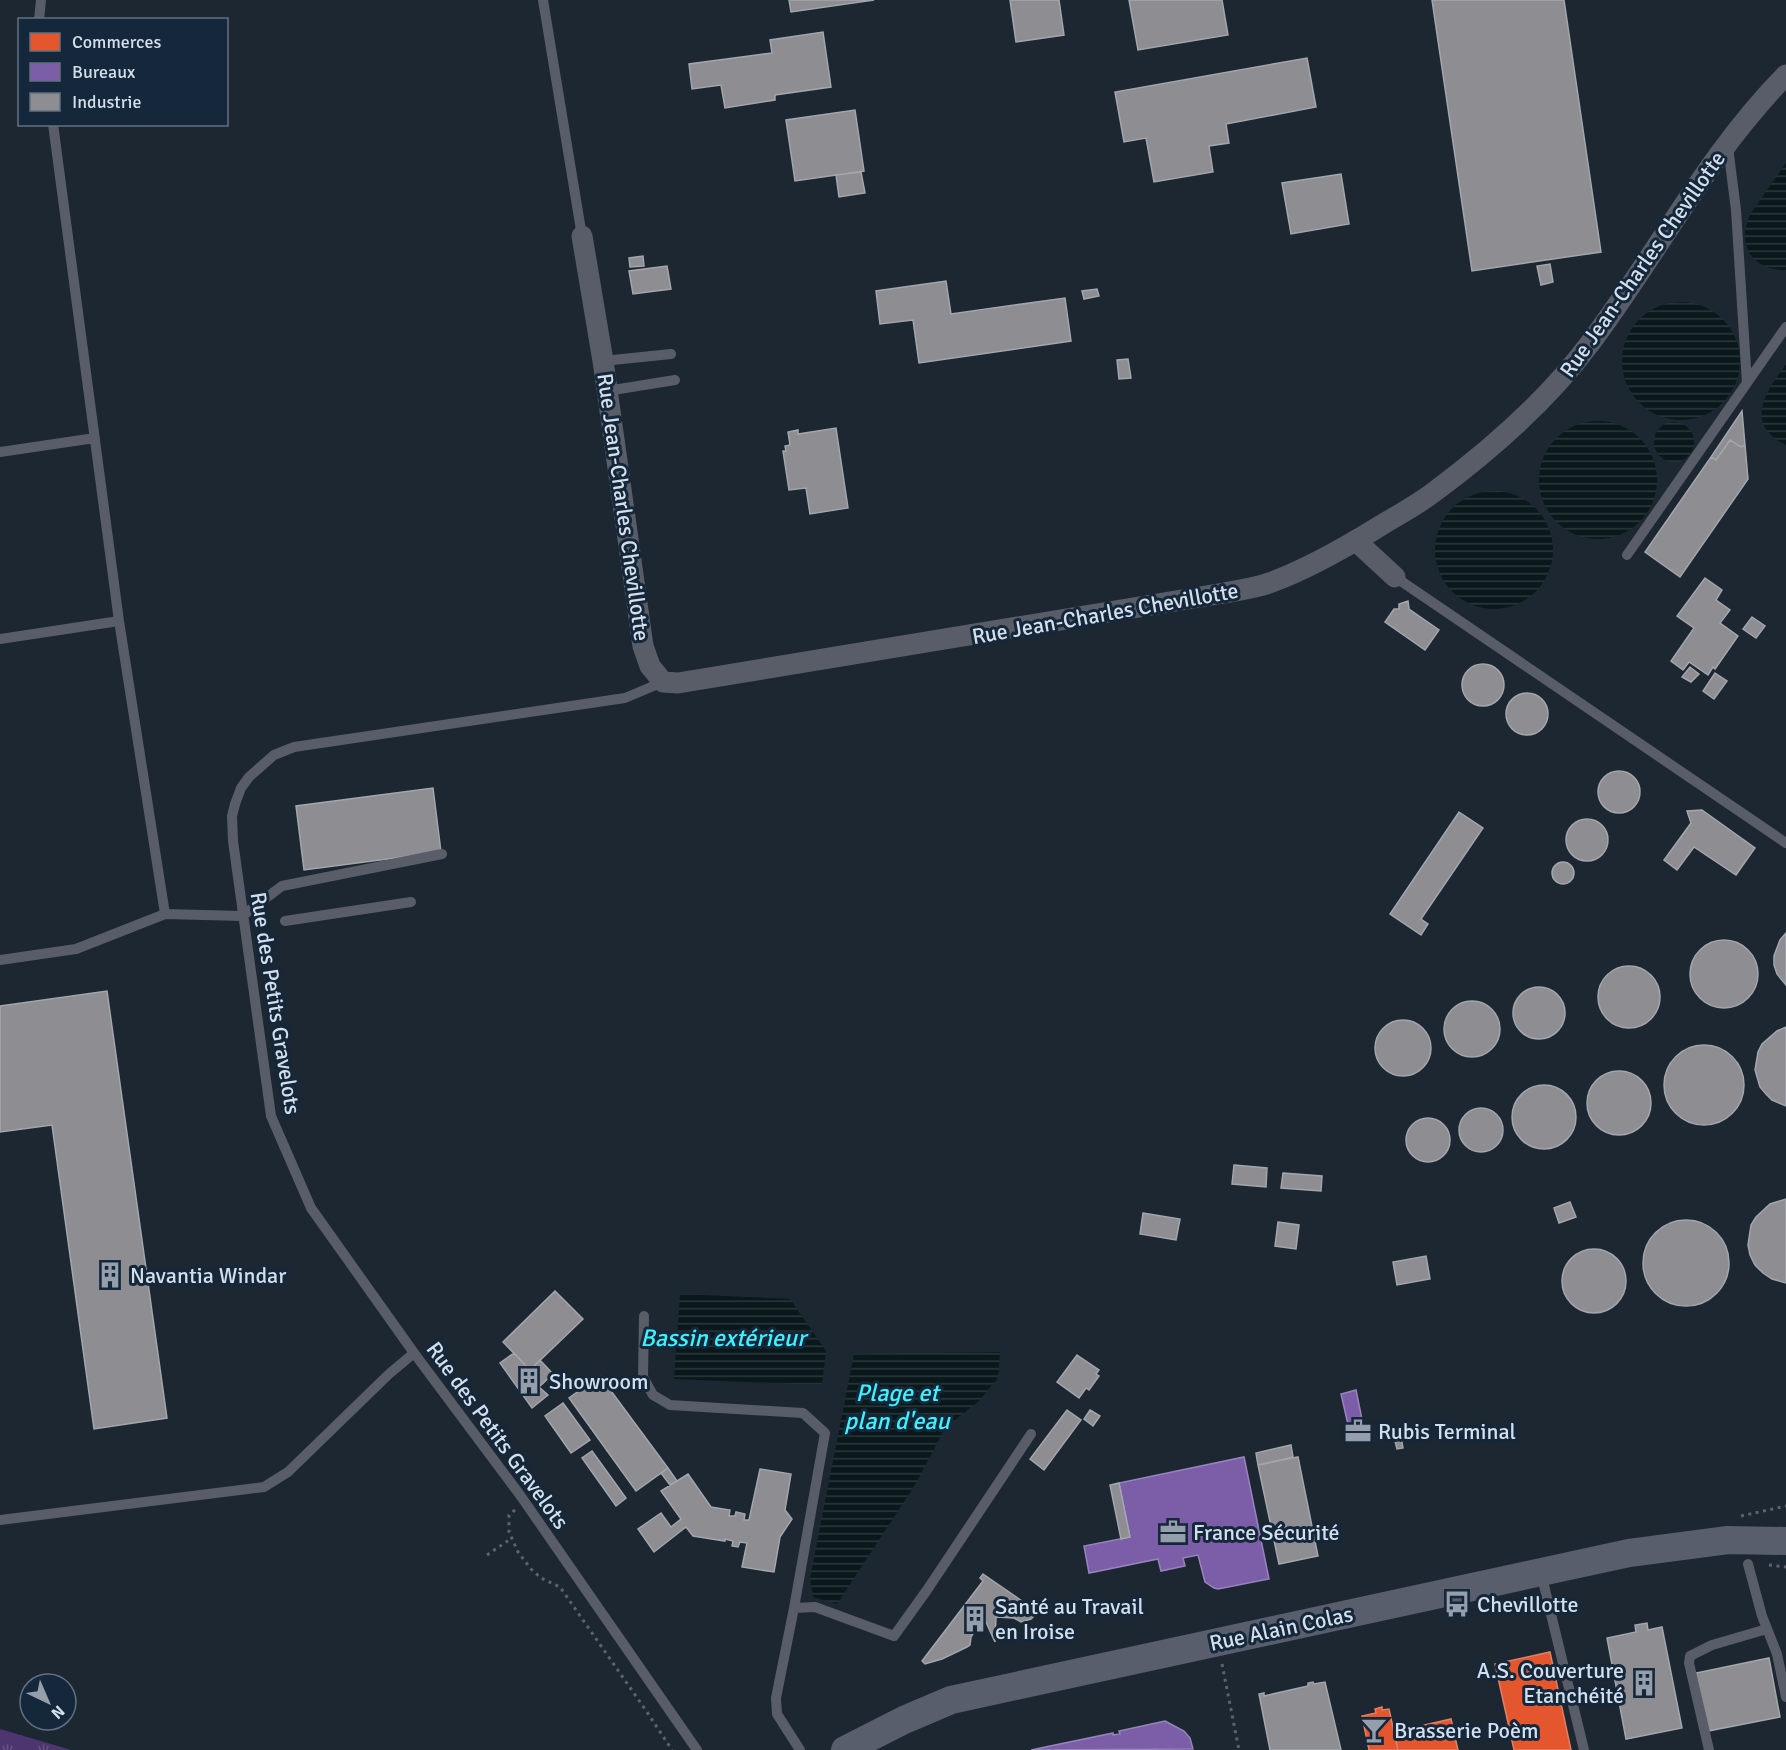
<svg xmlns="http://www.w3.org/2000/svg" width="1786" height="1750" font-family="Signika,sans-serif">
<defs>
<pattern id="park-tufts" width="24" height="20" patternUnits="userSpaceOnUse" patternTransform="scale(1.5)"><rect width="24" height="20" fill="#4d366f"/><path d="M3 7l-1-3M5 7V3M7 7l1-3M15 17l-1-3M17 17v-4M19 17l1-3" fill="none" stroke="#665384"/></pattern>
<pattern id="water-rules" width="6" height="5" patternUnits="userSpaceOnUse" patternTransform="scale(1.5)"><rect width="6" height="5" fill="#09181a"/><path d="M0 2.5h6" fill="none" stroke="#2c393b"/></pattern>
</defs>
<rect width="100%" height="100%" fill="#1d2732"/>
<!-- park -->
<path fill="url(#park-tufts)" d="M0,1729L71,1750H0Z"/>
<!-- water -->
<path fill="url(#water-rules)" d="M1786,163V270C1752,271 1735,243 1751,213Z
M1622 361a59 59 0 1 1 118 0a59 59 0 1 1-118 0Z
M1786,364V445C1742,424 1767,391 1786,364Z
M1539 480a59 59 0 1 1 118 0a59 59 0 1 1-118 0Z
M1654 442a20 20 0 1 1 40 0a20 20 0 1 1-40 0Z
M1435 550a59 59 0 1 1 118 0a59 59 0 1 1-118 0Z
M680,1294L790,1299L826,1351L822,1385L674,1379Z
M1000,1352L998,1378L979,1401L945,1428L915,1485L837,1604L813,1597L810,1578L854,1354Z"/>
<!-- shops -->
<path fill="#e4572e" stroke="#df8067" stroke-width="1.5" d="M1550,1652L1571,1750H1514L1495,1664Z
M1382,1707V1710L1389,1709L1398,1750H1369L1362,1716L1376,1713L1375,1709Z
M1451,1719L1458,1750H1398L1394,1732Z"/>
<!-- offices -->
<path fill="#7b5ea7" stroke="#9685bc" stroke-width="1.5" d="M1356,1390L1366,1439L1352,1442L1341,1394Z
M1244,1457L1269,1579L1218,1589L1214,1588L1205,1582L1198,1555L1183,1558L1185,1566L1161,1571L1158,1559L1089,1573L1084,1546L1130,1537L1119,1483Z
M1165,1721L1184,1731L1190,1738L1193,1749L1031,1750L1113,1733V1735L1120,1734L1119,1731Z"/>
<!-- industry -->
<path fill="#8d8d92" stroke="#a2a6ad" stroke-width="1.5" d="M789,0H874L791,12Z
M1010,0H1059L1064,35L1016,42Z
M1129,0H1222L1228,35L1138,50Z
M1432,0H1564L1601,252L1472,271Z
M823,32L831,87L775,95V100L725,108L721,85L692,89L689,64L772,53L770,40Z
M1307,58L1316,107L1226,124L1229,143L1209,146L1213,172L1154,182L1146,138L1124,142L1115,92Z
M855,110L864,171L795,181L786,120Z
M861,172L865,193L839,197L836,175Z
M1341,174L1349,224L1291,234L1282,183Z
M643,256L644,266L630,267L629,258Z
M1550,264L1553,282L1541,285L1537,266Z
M667,266L671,289L633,294L629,271Z
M946,281L951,314L1065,298L1071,341L919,363L913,320L880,324L876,291Z
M1097,289L1099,296L1084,299L1082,291Z
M1128,359L1131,378L1119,379L1117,360Z
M1742,411L1745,445L1741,447L1730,440L1716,460L1711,457Z
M836,428L848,508L810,514L806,488L789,490L783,451H786L785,446L790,445L788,432L798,430V434Z
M1730,440L1741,447L1745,445L1748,479L1680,577L1645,552L1711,457L1716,460Z
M1705,578L1722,590L1716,600L1730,610L1720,623L1738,636L1715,669L1713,667L1708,675L1689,662L1683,670L1671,661L1694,628L1677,616Z
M1408,601L1409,609L1439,630L1425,650L1385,622L1394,609H1399V604Z
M1752,617L1765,626L1756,638L1743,629Z
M1462 685a21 21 0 1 1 42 0a21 21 0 1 1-42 0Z
M1690,667L1699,674L1691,682L1682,677Z
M1715,673L1727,681L1714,699L1703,691Z
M1506 714a21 21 0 1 1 42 0a21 21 0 1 1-42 0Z
M1598 792a21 21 0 1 1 42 0a21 21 0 1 1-42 0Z
M433,788L441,852L304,870L296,806Z
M1702,810L1755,848L1736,875L1694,847L1677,870L1664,860L1691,823L1687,811Z
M1459,812L1483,828L1421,919L1428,924L1421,935L1390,914Z
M1566 840a21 21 0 1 1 42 0a21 21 0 1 1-42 0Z
M1552 873a11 11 0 1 1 22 0a11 11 0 1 1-22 0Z
M1786,933V985L1777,974L1774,965V956L1780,940Z
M1690 974a34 34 0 1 1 68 0a34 34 0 1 1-68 0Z
M1598 997a31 31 0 1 1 62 0a31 31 0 1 1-62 0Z
M1513 1013a26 26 0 1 1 52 0a26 26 0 1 1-52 0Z
M107,991L167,1418L94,1429L52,1125L0,1132V1006Z
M1444 1029a28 28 0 1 1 56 0a28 28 0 1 1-56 0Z
M1375 1048a28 28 0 1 1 56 0a28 28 0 1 1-56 0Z
M1786,1027V1106L1772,1100L1766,1094L1760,1087L1755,1070L1758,1052L1762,1044L1777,1031Z
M1664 1085a40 40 0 1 1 80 0a40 40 0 1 1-80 0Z
M1587 1103a32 32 0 1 1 64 0a32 32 0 1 1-64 0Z
M1512 1117a32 32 0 1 1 64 0a32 32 0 1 1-64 0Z
M1459 1130a22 22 0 1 1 44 0a22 22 0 1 1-44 0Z
M1406 1140a22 22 0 1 1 44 0a22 22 0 1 1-44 0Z
M1234,1165L1267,1168L1266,1187L1232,1184Z
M1283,1173L1322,1176L1321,1191L1281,1188Z
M1786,1199V1283L1772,1279L1763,1273L1755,1265L1750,1255L1748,1245L1751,1225L1756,1217L1770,1204Z
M1570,1202L1576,1217L1559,1223L1554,1208Z
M1143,1213L1180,1219L1176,1240L1140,1234Z
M1643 1263a43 43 0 1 1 86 0a43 43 0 1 1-86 0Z
M1278,1222L1299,1225L1296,1249L1275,1246Z
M1562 1281a32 32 0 1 1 64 0a32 32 0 1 1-64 0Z
M1426,1256L1430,1279L1397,1285L1393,1262Z
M555,1291L583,1319L530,1370L503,1342Z
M514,1353L530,1370L540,1360L553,1374L539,1387L548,1395L532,1408L500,1363Z
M1077,1355L1099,1370L1096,1374L1099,1376L1089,1390L1086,1388L1079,1398L1057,1382Z
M600,1376L668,1468L636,1491L569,1398Z
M563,1403L590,1440L571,1453L545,1416Z
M1067,1410L1081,1420L1044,1470L1030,1459Z
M1090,1410L1100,1416L1093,1426L1084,1419Z
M1400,1432L1403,1448L1397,1449L1393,1433Z
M1291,1445L1293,1457L1258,1465L1256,1453Z
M592,1451L626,1498L616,1506L582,1458Z
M1298,1457L1318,1556L1279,1564L1258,1465Z
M668,1468L677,1481L670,1485L661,1473Z
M760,1469L791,1474L785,1510L792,1519L780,1537L774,1572L742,1567L747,1543L740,1542L738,1547L732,1546L733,1541L725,1539V1541L693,1536L686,1527L654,1552L638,1529L661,1513L671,1527L681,1519L661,1491L688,1474L711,1507L730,1510L729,1516H735L736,1512L745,1514L744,1520H749Z
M1119,1483L1130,1537L1121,1539L1110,1485Z
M983,1574L1038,1612L1031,1619L1021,1622L1014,1618L996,1617L995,1642L985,1620L977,1627L971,1637L970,1645L967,1647L942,1659L925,1664L922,1661L983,1581L980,1578Z
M1647,1623L1648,1630L1662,1627L1682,1728L1626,1739L1607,1638L1636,1632L1635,1625Z
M1769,1658L1780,1717L1708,1731L1696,1673Z
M1313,1682L1314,1684L1325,1682L1341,1750H1270L1259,1694L1264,1693V1696L1308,1686V1683Z"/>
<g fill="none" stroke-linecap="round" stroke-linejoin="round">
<!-- path -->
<path stroke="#5e626c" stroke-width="3" stroke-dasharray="3 4.5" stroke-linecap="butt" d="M515,1510L509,1515V1532L518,1552L531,1569L541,1578L560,1587L647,1712L672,1750
M1741,1516L1786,1506
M487,1555L512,1538
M1769,1565L1786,1567
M1222,1664L1239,1750"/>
<!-- lane -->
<path stroke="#595d68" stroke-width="10" d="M543,0L582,236
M39,20L41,0
M53,124L119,621L165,914L242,916L282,886L442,854
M1728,147L1736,210L1747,383
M603,361L671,354
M607,391L675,380
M0,452L95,438
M1627,555L1786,327
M1395,577L1786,843
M0,639L119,621
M663,682L625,698L294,747L274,755L249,777L241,788L235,804L232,816L233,841L271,1116L311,1208L414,1353L520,1495L697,1750
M285,921L411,902
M0,960L76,949L165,914
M644,1316L643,1377L653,1395L670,1405L803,1413L825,1433L794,1608L776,1698L777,1714L800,1750
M0,1520L264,1487L288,1472L389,1374L414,1353
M1748,1564L1762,1616L1777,1654L1786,1697
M1541,1573L1584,1750
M794,1608L815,1607L894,1636L927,1590L1031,1434
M1709,1750L1689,1663L1690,1656L1712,1645L1767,1629"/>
<!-- street -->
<path stroke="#595d68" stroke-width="21" d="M582,236L603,361L643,646L650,666L663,682L678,683L1224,593C1239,590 1257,588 1272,582C1310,568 1346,547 1380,526C1398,515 1417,505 1434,492C1492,449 1548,400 1591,342C1657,254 1708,154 1786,75
M1356,541L1395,577"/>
<!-- secondary -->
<path stroke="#595e6c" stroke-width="28" d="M845,1750L904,1720L951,1700L1629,1553L1728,1540L1786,1541"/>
</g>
<!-- icons -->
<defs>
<g id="building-bare" transform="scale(2.07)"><path d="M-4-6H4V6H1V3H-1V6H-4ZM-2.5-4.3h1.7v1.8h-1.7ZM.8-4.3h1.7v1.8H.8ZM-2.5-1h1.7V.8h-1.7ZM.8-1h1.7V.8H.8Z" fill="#949fab" stroke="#15273a" stroke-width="2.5" paint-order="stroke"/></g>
<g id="office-bare" transform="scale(2.07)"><path d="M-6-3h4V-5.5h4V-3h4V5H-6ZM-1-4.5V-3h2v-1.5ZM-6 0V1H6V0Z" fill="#949fab" stroke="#15273a" stroke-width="2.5" paint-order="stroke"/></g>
<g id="bus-bare" transform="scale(2.07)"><path d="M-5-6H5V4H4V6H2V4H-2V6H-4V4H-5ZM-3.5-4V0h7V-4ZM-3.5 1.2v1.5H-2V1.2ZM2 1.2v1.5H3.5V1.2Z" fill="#949fab" stroke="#15273a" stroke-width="2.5" paint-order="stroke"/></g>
<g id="bar-bare" transform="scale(2.07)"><path d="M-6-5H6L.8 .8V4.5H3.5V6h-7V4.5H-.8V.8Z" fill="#949fab" stroke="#15273a" stroke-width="2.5" paint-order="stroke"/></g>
</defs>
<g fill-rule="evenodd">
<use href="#building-bare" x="110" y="1275"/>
<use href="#building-bare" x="529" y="1381"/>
<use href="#office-bare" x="1358" y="1431"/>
<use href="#office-bare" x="1173" y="1532"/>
<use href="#bus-bare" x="1457" y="1604"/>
<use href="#building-bare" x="975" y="1619"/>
<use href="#building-bare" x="1644" y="1683"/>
<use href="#bar-bare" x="1374" y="1730"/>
</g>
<g text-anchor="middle" stroke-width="6" stroke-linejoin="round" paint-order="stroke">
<!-- street labels -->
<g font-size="22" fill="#d4dfec" stroke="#15273a">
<text transform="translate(1642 264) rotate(-55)" y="8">Rue Jean-Charles Chevillotte</text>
<text transform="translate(624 507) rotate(82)" y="8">Rue Jean-Charles Chevillotte</text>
<text transform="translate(1105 613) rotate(-10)" y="8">Rue Jean-Charles Chevillotte</text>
<text transform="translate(276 1003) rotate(81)" y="8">Rue des Petits Gravelots</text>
<text transform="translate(498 1435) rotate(54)" y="8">Rue des Petits Gravelots</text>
<text transform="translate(1281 1628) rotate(-12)" y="8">Rue Alain Colas</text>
</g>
<!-- poi labels -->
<g font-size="22" fill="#d4dfec" stroke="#15273a" text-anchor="start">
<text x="130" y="1283">Navantia Windar</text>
<text x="549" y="1389">Showroom</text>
<text x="1378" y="1439">Rubis Terminal</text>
<text x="1193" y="1540">France Sécurité</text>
<text x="1477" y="1612">Chevillotte</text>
<text x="995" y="1614">Santé au Travail<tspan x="995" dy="25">en Iroise</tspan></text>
<text x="1624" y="1678" text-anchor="end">A.S. Couverture<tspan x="1624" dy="25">Etanchéité</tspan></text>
<text x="1394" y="1738">Brasserie Poèm</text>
</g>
<!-- water labels -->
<g font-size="24" font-style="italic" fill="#3ff3fe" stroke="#15273a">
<text x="723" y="1346">Bassin extérieur</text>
<text x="897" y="1401">Plage et<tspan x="897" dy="28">plan d'eau</tspan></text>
</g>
</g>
<!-- legend -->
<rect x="18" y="18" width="210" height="108" fill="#15273a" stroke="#617181" stroke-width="1.5"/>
<rect x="30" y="33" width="30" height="18" fill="#e4572e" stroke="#617181" stroke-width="1.5"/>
<text x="72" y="48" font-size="18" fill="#d4dfec">Commerces</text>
<rect x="30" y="63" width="30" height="18" fill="#7b5ea7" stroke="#617181" stroke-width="1.5"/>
<text x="72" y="78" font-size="18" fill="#d4dfec">Bureaux</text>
<rect x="30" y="93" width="30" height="18" fill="#8d8d92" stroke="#617181" stroke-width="1.5"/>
<text x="72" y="108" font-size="18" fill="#d4dfec">Industrie</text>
<!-- north arrow -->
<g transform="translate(48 1702) rotate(136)"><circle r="28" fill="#15273a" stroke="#617181" stroke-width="1.5"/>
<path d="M0-4.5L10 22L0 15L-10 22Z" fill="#949fab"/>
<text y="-9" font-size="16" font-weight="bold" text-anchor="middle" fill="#d4dfec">N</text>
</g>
</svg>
